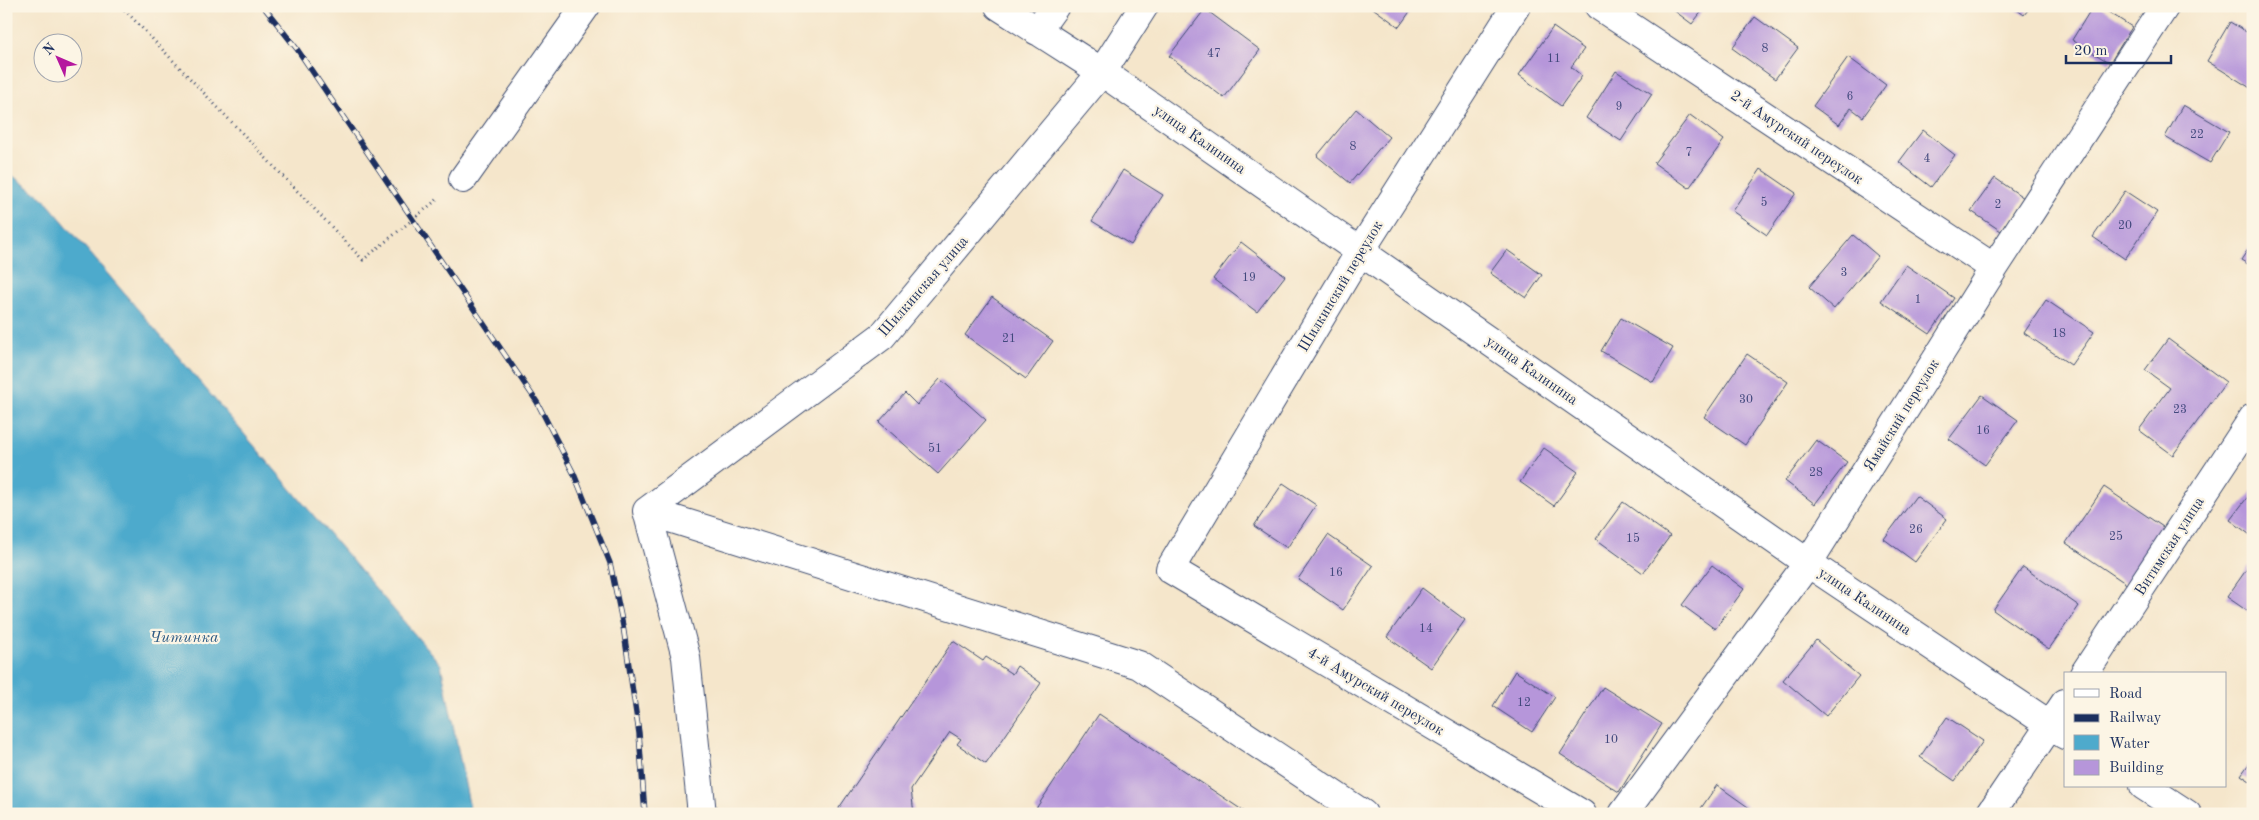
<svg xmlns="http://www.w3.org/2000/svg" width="2259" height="820" font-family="'Old Standard TT',serif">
<rect width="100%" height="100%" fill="#fcf5e5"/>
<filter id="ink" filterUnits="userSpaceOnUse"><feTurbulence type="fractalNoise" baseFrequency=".02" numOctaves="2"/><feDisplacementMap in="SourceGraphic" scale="10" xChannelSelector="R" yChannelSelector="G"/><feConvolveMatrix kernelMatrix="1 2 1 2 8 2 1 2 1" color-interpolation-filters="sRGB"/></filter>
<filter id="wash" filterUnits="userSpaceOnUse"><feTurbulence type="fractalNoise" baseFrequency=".0096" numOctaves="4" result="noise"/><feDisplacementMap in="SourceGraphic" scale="20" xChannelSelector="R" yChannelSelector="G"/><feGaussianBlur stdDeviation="1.12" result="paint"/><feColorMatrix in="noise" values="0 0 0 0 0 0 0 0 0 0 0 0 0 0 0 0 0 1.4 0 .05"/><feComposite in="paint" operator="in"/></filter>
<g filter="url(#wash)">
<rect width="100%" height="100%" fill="#f5e6cb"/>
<!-- water -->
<path fill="#4eaacc" stroke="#346c95" d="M6,171L43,198L441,665L471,814H6Z"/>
<g id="blocks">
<!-- building -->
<path fill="#b696da" d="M1370,6H1414L1399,27Z
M1668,6H1706L1692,24Z
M2012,6H2031L2024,15Z
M2093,6H2099L2132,27L2110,63L2072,40Z
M1205,9L1260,50L1224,98L1169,56Z
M1755,17L1798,48L1775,79L1732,48Z
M2230,22L2253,36L2252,89L2207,61Z
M1553,27L1584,49L1571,67L1582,76L1561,106L1519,75Z
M1848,57L1886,85L1863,117L1851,108L1839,125L1813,106Z
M1616,71L1652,94L1621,141L1586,118Z
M2183,105L2229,132L2210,163L2165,137Z
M1356,109L1389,137L1350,183L1317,156Z
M1690,115L1724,140L1689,188L1654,163Z
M1923,130L1955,155L1931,187L1899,162Z
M1761,169L1796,193L1767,235L1732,211Z
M1123,170L1163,195L1131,245L1092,221Z
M1995,178L2024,198L2001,231L1971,211Z
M2125,191L2157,212L2125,259L2093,237Z
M1853,235L1878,256L1834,309L1809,287Z
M1241,242L1285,276L1257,312L1213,279Z
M2253,242V267L2241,260Z
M1507,250L1542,275L1526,298L1490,273Z
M1906,265L1954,298L1930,334L1881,301Z
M992,297L1053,341L1026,379L965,335Z
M2046,300L2094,332L2071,365L2024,333Z
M1621,318L1673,348L1653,382L1601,351Z
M2168,339L2226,382L2173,455L2139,430L2170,388L2145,370Z
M1747,354L1788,382L1745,445L1704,417Z
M940,379L986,420L938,474L879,422L905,393L917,405Z
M1982,395L2018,420L1985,465L1949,439Z
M1816,440L1847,462L1815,504L1785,481Z
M1544,448L1578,472L1554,506L1520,482Z
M1283,483L1316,505L1287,548L1254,526Z
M2104,487L2166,529L2128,585L2066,543Z
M2253,490V537L2230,520Z
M1916,496L1947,519L1915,562L1884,539Z
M1623,502L1670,536L1643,573L1596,539Z
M1328,535L1373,566L1343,610L1298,579Z
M1712,565L1744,589L1715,629L1682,605Z
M2249,566L2253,568V615L2227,597Z
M2023,567L2079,606L2049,649L1993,610Z
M1422,588L1465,620L1431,668L1387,637Z
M1816,640L1859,676L1826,716L1783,680Z
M953,641L983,661L986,657L1012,674L1017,666L1041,683L986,764L957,744L961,739L950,732L911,789L914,814H840L839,808Z
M1515,671L1555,697L1532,732L1493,706Z
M1603,687L1662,724L1619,792L1560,754Z
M1099,714L1248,814H1040L1035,810Z
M1947,717L1983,741L1955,781L1920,757Z
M2253,758V783L2241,775Z
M1717,785L1758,814H1697Z"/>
</g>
</g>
<g filter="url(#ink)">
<use href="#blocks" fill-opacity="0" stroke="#3c4a6e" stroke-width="1"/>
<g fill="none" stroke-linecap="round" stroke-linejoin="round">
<!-- minor casing -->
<g stroke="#3c4a6e" stroke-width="30">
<path id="minor" d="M999,6L1102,72L1808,563L2065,735
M1516,6L1361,250L1170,569L1582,814
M1599,6L1994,268
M1037,31L1055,6
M463,179L586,6
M647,511L1139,665L1363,814
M647,511L882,336L1102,72L1144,6
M647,511L686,657L702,814
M2084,674L2253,418
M2144,786L2187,814
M1623,814L1808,563L1994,268L2165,6
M1990,814L2065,703"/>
</g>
<!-- path -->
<path stroke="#3c4a6e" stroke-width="3" stroke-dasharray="1 4" stroke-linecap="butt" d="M121,6L363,260L439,198"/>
<!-- minor -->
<use href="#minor" stroke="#fff" stroke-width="28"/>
<!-- rail casing -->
<g stroke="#1b2f5e" stroke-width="5.5">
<path id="rail" d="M263,6L297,49L537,402L574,474L610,563L623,626L639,733L645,814"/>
</g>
<!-- rail -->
<use href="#rail" stroke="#fcf5e5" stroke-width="4" stroke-dasharray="11" stroke-linecap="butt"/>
</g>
</g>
<g text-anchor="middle" stroke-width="4.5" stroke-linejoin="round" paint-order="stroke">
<!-- number labels -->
<g font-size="12" fill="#42497d">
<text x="1765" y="52">8</text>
<text x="1214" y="57">47</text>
<text x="1554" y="62">11</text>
<text x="1850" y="100">6</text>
<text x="1619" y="110">9</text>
<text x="2197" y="138">22</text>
<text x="1353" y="150">8</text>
<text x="1689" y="156">7</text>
<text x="1927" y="162">4</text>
<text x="1764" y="206">5</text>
<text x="1998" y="208">2</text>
<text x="2125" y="229">20</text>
<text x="1844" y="276">3</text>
<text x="1249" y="281">19</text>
<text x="1918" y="303">1</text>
<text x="2059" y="337">18</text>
<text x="1009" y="342">21</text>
<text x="1746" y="403">30</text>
<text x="2180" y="413">23</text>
<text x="1983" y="434">16</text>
<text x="935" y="452">51</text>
<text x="1816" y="476">28</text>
<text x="1916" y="533">26</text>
<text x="2116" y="540">25</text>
<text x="1633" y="542">15</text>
<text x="1336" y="576">16</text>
<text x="1426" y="632">14</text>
<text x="1524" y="706">12</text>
<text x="1611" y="743">10</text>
</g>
<!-- street labels -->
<g font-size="15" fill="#1b2f5e" stroke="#fcf5e5">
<text transform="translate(1797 137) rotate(34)" y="5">2-й Амурский переулок</text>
<text transform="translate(1200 139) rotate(35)" y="5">улица Калинина</text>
<text transform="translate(923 286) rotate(-49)" y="5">Шилкинская улица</text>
<text transform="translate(1340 286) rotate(-59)" y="5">Шилкинский переулок</text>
<text transform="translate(1532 370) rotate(35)" y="5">улица Калинина</text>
<text transform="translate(1901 415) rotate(-58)" y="5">Ямайский переулок</text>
<text transform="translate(2169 546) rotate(-57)" y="5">Витимская улица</text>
<text transform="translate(1865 601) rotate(34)" y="5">улица Калинина</text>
<text transform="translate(1376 691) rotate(31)" y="5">4-й Амурский переулок</text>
</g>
<!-- water labels -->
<g font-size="16" font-style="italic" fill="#2d5a84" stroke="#fcf5e5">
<text x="184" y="642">Читинка</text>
</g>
</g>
<!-- margin -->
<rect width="2259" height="820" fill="none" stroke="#fcf5e5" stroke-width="25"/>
<!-- legend -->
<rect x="2064" y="672" width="162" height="115" fill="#fcf5e5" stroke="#a2a6af"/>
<rect x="2074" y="689" width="25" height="8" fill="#ffffff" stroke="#a2a6af"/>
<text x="2109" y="698" font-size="15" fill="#1b2f5e">Road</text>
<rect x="2074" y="714" width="25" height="8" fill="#1b2f5e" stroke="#a2a6af"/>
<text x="2109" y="722" font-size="15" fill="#1b2f5e">Railway</text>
<rect x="2074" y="735" width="25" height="15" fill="#4eaacc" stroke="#a2a6af"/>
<text x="2109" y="748" font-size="15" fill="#1b2f5e">Water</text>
<rect x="2074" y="760" width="25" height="15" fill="#b696da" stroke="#a2a6af"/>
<text x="2109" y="772" font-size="15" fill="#1b2f5e">Building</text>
<!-- north arrow -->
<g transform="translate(58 58) rotate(315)"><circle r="24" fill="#fcf5e5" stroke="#a2a6af"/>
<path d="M0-4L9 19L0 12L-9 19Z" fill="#b5179e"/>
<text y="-8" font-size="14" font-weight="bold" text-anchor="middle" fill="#1b2f5e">N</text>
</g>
<!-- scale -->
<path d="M2066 55v8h105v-8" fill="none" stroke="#1b2f5e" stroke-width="2.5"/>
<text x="2074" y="55" font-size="15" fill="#1b2f5e" stroke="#fcf5e5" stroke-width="4" paint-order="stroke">20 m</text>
</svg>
